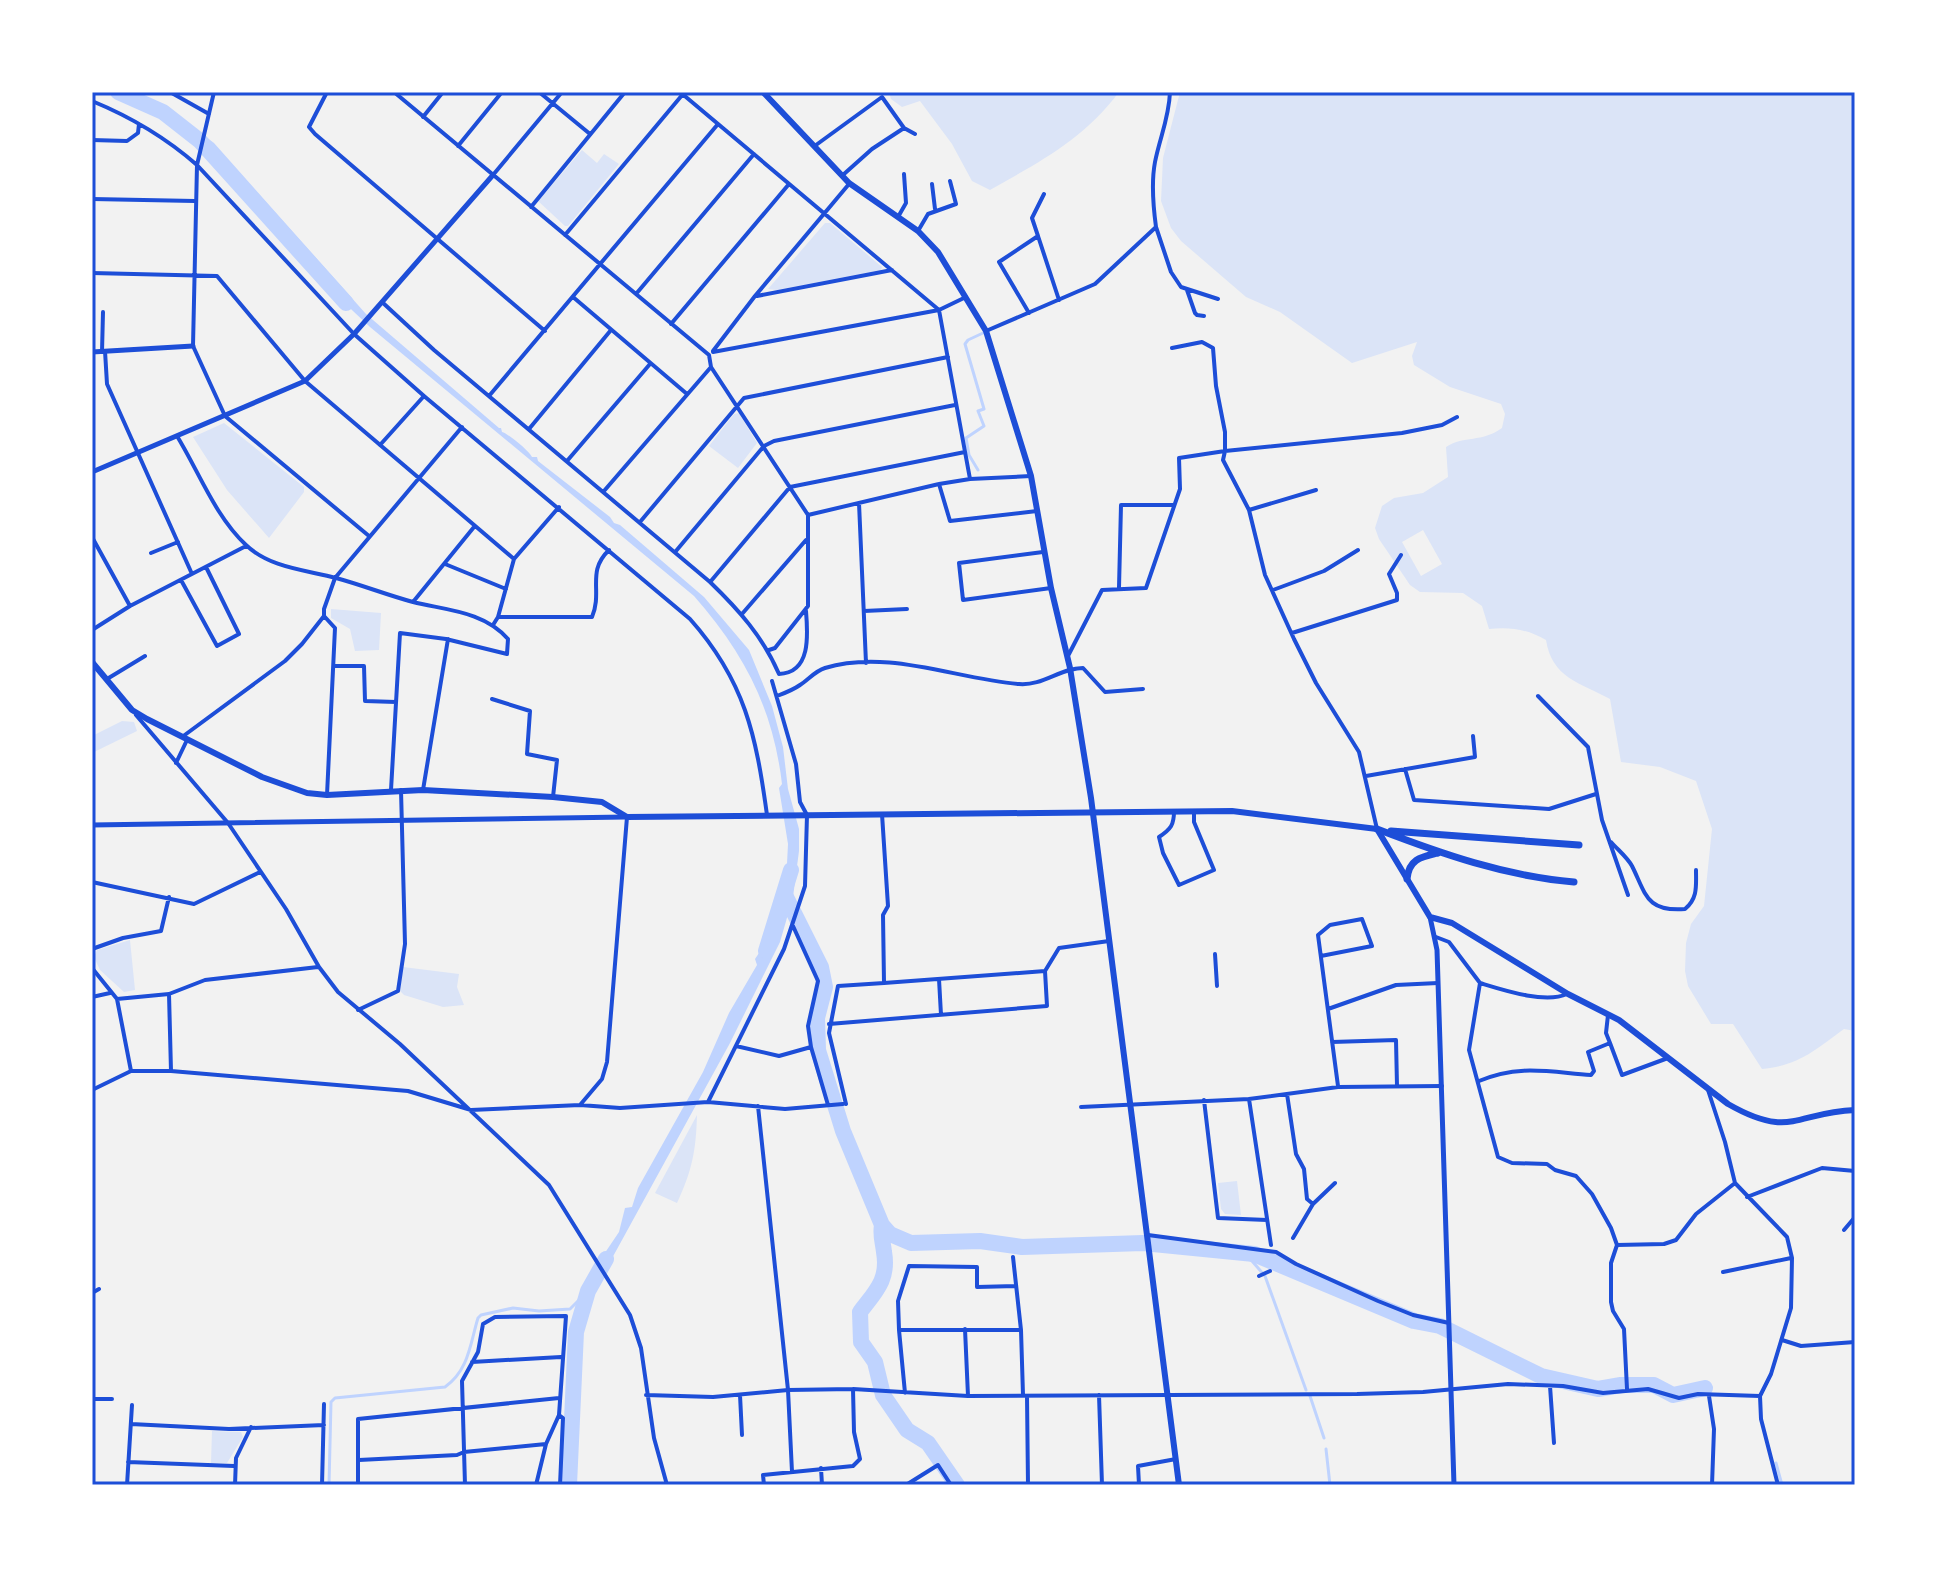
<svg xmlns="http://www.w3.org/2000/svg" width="1947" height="1577" font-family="Lato,sans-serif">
<rect width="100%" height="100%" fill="#f2f2f2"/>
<!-- green -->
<path fill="#dbe4f7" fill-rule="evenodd" d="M889,92H1119C1083,140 1041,161 990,190L972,181L952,144L920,101L902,107L891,99Z
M1180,92H1855V1031L1844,1029C1815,1050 1800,1065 1762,1069L1733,1024H1711L1688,986L1685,971L1686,943L1691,924L1704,906L1712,829L1696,781L1660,767L1621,762L1610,699C1579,682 1552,678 1546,640C1527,629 1510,627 1489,629L1482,606L1463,593L1420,592L1410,585L1379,539L1375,528L1382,506L1394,498L1423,493L1448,477L1446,447C1465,435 1481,443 1502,428L1505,414L1501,404L1450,387L1414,365L1412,356L1417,342L1352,363L1280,312L1246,297L1181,241L1171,228L1161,201L1163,158ZM1423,530L1442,564L1421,576L1402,542Z
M582,150L597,163L604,154L619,164L568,226H565L538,201Z
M825,223H830L882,267L881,270L777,290L768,289Z
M739,413L757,443L738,468L709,446L734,414Z
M224,423L304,487V492L269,538L227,490L193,437Z
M331,609L381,613L379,650L355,651L350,629L331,618Z
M122,721L134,722L137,731L92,753V736Z
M130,940L135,990L124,992L100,970L94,957L97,950Z
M403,967L459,974L457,987L464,1005L443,1007L404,995L400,991Z
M697,1115C696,1151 692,1171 677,1203L655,1193Z
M1237,1181L1241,1215L1225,1214L1221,1209L1218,1183Z
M212,1431L241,1432L243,1437L227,1463H211Z"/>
<!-- water -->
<path fill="#bfd3fe" d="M124,92H134L166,108L214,143L366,314L499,428H501L502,432C509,434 529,451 532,457H537L538,461L610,517L614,523L620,525L704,597L749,650L772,706L783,747L788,789L799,829V851L793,897L780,942L730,1043L599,1282L592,1272L619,1232L625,1208L632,1207L638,1188L703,1072L729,1013L757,965L755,959L763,947H768L785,903L788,844L779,788L782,784C773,708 744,653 694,596L370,327L336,295L325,275L301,253L293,240C247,187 191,117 124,92Z"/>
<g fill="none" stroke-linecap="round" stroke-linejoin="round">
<!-- stream -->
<path stroke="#bfd3fe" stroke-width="3" d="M978,470L969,455L966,438L984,426L978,411L984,409L965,344L968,340L983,333
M1239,1252L1252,1261L1265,1276L1306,1390
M1310,1396L1324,1438
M1326,1449L1330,1485
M1776,1463L1782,1485
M329,1485L331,1402L335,1398L445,1387C469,1370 470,1344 478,1318L481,1315L513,1308L539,1311L570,1309L588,1291"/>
<!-- river -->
<path stroke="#bfd3fe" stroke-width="16" d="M118,92L163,112L200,141L346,303
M784,893L821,967L825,987L817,1018L818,1050L843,1131L882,1225C880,1235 883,1242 884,1252C889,1280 875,1292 860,1312L861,1342L875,1362L883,1395L907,1430L928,1443L957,1485
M766,951L791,870
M882,1225L890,1234L911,1243L980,1241L1022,1247L1143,1243L1254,1254L1414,1321L1440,1326L1541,1376L1598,1389L1621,1385H1654L1673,1395L1705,1388
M569,1485L576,1332L588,1291L606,1259"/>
<!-- minor -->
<path stroke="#1d4ed8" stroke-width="4" d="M170,92L209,114
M214,92L197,165L193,346L225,416L369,536
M327,92L309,127L315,134L545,331
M394,92L709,355L711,367L808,515V606L775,648L769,650
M539,92L590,134
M680,92L939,310L970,479
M92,101C131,117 165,137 197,165L354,334L424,396L690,619C745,681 756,735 767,815
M423,117L443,92
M92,140L127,141L138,133L139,124
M816,145L882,97L904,128L915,134
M458,146L502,92
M844,174L872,149L904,128
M493,175L562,92
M932,184L935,209
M92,199L195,201
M531,207L625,92
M898,217L906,203L904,174
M1156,227L1171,272L1181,287L1218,299
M918,231L928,214L956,204L950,181
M565,235L683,94
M1038,236L1059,300
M92,273L217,276L305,381L514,559
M1187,290L1195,313L1197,315L1204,316
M636,294L754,154
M757,296L892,270
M573,297L687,394
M382,302L434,350L710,582C739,610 763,637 779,674C811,673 808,635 806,611
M1029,313L999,262L1038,236L1032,218L1044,194
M671,324L789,184
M986,331L1095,284L1156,227C1153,205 1151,183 1155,162C1160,137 1169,118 1170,92
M105,351L107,384L192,574
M713,351L755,296L849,184
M102,352L103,312
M713,352L939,310L966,297
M489,396L718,124
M529,429L611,330
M177,436C199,472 215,516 246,545C270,568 306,570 336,578C362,585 387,595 413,602C445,610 484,611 508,639L507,654L446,639L400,633L391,790
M380,445L424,396
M567,461L650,364
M939,484L950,521L1037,511
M604,491L711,367
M859,503L866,663
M1249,510L1316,490
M808,515L939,484L970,479L1031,476
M640,522L744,398L948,357
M92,537L130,606
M676,551L764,446L774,441L955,405
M1043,552L959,563L963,600L1051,588
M151,553L178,542
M445,564L506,589
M181,580L217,646L239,634L206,567
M711,581L790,487L965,452
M1119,588L1121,505H1174
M1273,590L1324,571L1358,550
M413,602L474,527
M864,611L907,609
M742,614L806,540
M324,616L335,628L327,795
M498,617H592C603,591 586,572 609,550
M493,625L498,617L514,559L559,507
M92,630L130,606L246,546
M1292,633L1397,600V593L1389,574L1401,555
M1069,654L1102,590L1146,588L1180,489L1179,458L1225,451V432L1216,386L1213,348L1202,342L1172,348
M334,666H364L365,701L396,702
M107,679L145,656
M777,696C785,693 793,690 800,685C808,680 815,671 825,668C888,649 956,679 1019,684C1043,686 1060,668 1083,668L1105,692L1143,689
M1538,696L1588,747L1602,820L1628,895
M492,699L530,711L527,754L557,760L553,797
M136,715L228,823L286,909L319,967L338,992L400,1044L549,1185L630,1315L641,1348L654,1438L667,1485
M182,737L285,661L302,644L324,616V609L335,578L462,427
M176,763L187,740
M1405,769L1414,800L1549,809L1596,794
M1366,776L1475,757L1473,736
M423,790L448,639
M1174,811C1174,825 1171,829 1159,837L1163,853L1179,885L1214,870L1194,822V811
M882,814L888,906L883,915L884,983L1045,971L1059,948L1109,941
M1377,829L1359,752L1316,683L1294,639L1265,575L1249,510L1223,460L1225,451L1402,433L1442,425L1457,417
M1611,842C1618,850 1627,857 1632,866C1646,894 1646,912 1685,909C1698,898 1696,886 1696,870
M92,882L194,904L260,872
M793,926L818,981L808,1026L811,1047L828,1105
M1436,937L1449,942L1480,983L1469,1050L1498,1157L1512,1163L1547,1164L1555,1170L1576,1176L1592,1194L1611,1228L1617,1245L1611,1263V1302L1613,1311L1624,1329L1627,1389
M92,949L123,938L161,931L169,897
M1215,954L1217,986
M1321,956L1372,946L1362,919L1330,925L1318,935L1338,1086
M92,968L117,999L131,1071
M939,979L941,1015
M1480,983C1503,990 1545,1004 1567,994
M169,994L171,1071
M92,997L110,993
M117,999L169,994L205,980L318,967
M1328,1009L1396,985L1438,983
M358,1010L398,991L405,944L401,790
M829,1024L1047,1006L1045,971
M1332,1042L1396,1040L1397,1086
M1610,1043L1622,1075L1668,1058
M736,1046L779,1056L811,1047
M1479,1081C1519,1064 1549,1072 1591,1075L1594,1071L1588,1052L1610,1043L1606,1033L1608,1015
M92,1090L131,1071H171L408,1091L471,1110L580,1105L620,1108L708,1102L785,1109L843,1104
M1287,1094L1296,1154L1304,1169L1307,1199L1313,1204L1335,1183
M1249,1099L1271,1245
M1204,1100L1218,1218L1267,1220
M708,1102L784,949L805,886L807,815L800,802L796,764L772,681
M846,1104L829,1033L838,986L884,983
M580,1105L602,1079L607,1062L627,817
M758,1106L788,1390L792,1472
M1081,1107L1249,1099L1338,1087L1442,1086
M1747,1197L1822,1168L1855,1171
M1844,1230L1855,1217
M1148,1235L1276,1252L1296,1264L1378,1301L1413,1315L1449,1323
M1293,1238L1313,1204
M1617,1245L1664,1244L1676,1240L1696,1214L1735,1183
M1013,1257L1021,1330
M1723,1272L1791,1258
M1259,1276L1270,1271
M92,1293L99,1289
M965,1329L968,1396
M899,1330L898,1301L909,1266L977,1267V1287L1016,1286
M92,1333V1334
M1782,1340L1801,1346L1855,1342
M472,1362L561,1357
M1550,1386L1554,1443
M905,1393L899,1330H1021L1023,1395
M646,1395L713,1397L788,1390L853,1389L968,1396L1357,1394L1423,1392L1508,1384L1563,1386L1603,1393L1648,1389L1679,1398L1698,1394L1760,1396L1771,1374L1791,1308L1792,1258L1787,1237L1735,1183L1725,1142L1708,1090
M740,1395L742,1435
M1099,1395L1102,1485
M1027,1396L1028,1485
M1709,1396L1714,1429L1712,1485
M1760,1396L1761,1419L1778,1485
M92,1399H112
M559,1415L563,1418L560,1485
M131,1424L229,1429L324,1425
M359,1460L457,1455L464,1452L546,1444
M128,1462L234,1466
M821,1468L822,1485
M127,1485L132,1405
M235,1485L236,1458L251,1427
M322,1485L324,1404
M358,1485V1419L559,1398
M465,1485L462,1381L478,1352L483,1324L495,1317L566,1316L559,1415L546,1444L536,1485
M764,1485L763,1475L853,1466L860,1459L854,1432L853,1389
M906,1485L938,1465L951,1485
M1139,1485L1138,1466L1176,1459"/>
<!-- tertiary -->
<path stroke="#1d4ed8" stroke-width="5" d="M92,352L193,346
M92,472L305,381L354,334L493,175
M92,825L626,817
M1430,917L1437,950L1454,1485"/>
<!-- secondary -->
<path stroke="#1d4ed8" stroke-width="6" d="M92,662L132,710L147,719L262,777L307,793L327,795L423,790L553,797L602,802L627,817L1232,811L1377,829L1430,917L1452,923L1568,994L1619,1020L1728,1104C1791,1140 1796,1112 1855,1110"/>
<!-- primary -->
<path stroke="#1d4ed8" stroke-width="6" d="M763,92L849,183L918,231L938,252L986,331L1031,476L1051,588L1070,668L1091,798L1179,1485"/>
<!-- motorway -->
<path stroke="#1d4ed8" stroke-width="7" d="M1377,829C1442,854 1505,876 1574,882
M1391,831L1579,845
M1407,879C1409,859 1421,857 1438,853"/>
</g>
<!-- border -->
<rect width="1947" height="1577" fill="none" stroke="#ffffff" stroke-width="188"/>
<rect x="94" y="94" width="1759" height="1389" fill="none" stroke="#1d4ed8" stroke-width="3"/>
</svg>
